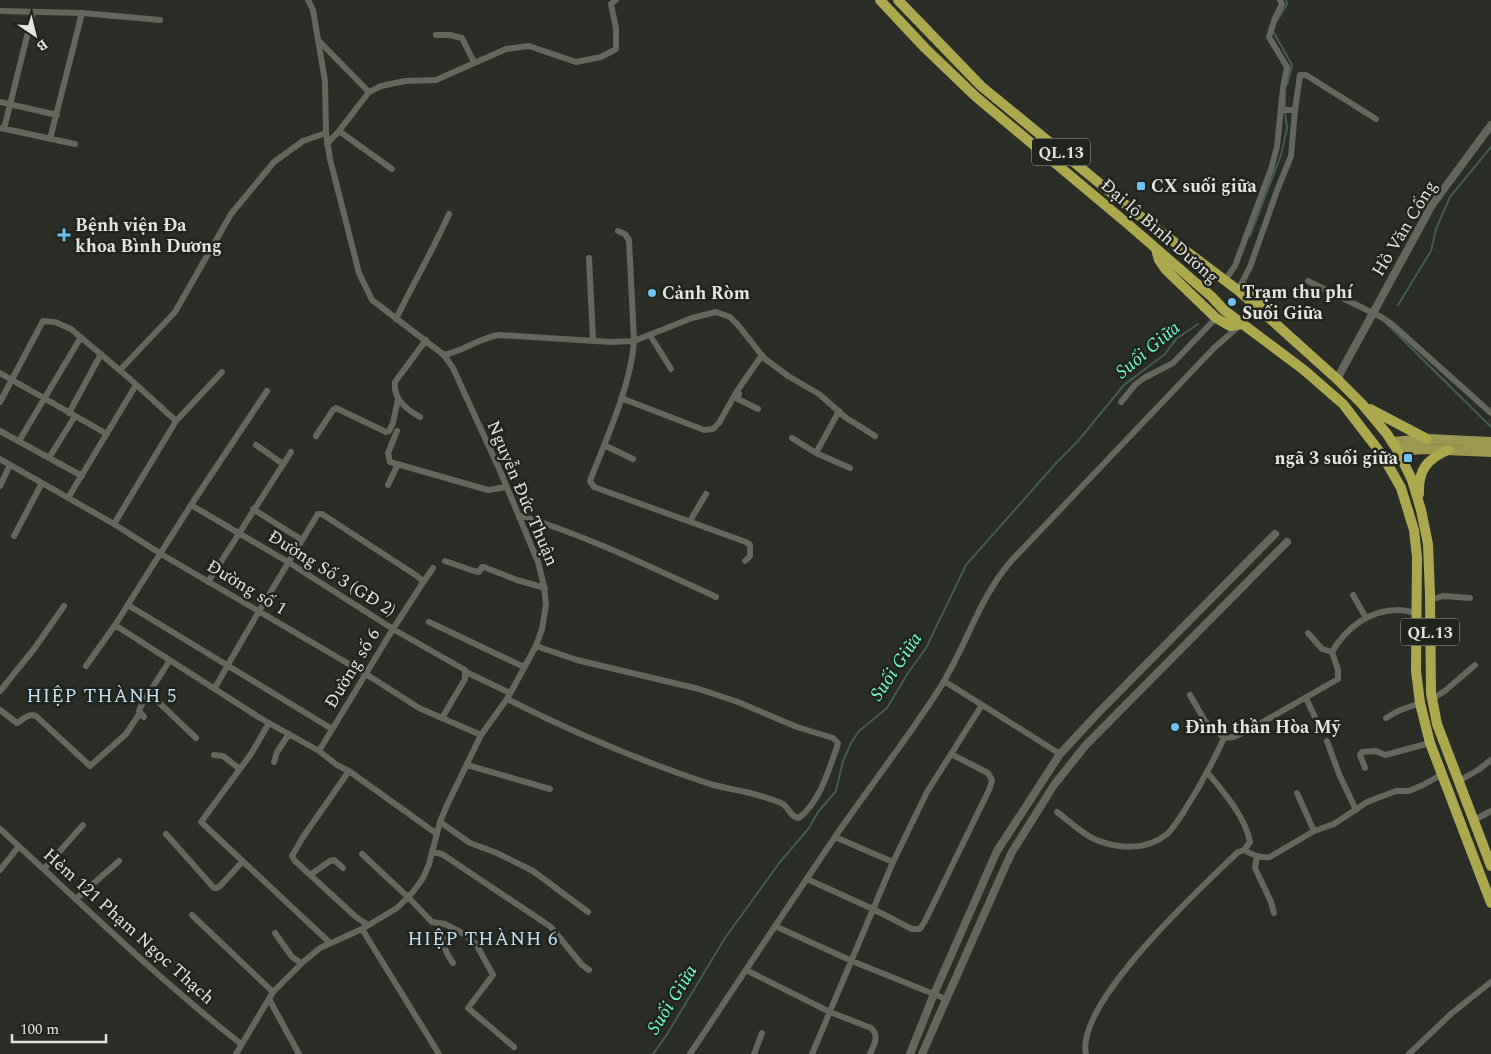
<svg xmlns="http://www.w3.org/2000/svg" width="1491" height="1054" font-family="Spectral,serif">
<rect width="100%" height="100%" fill="#2a2e26"/>
<g fill="none" stroke-linecap="round" stroke-linejoin="round">
<!-- stream -->
<path stroke="#445c53" stroke-width="2" d="M1277,21L1287,4L1286,0
M1274,33L1292,65L1287,85
M1285,107V95
M1250,236L1281,155L1287,128L1285,112
M1398,305L1431,251L1436,229L1450,197L1491,147
M1387,324L1491,427
M653,1054L666,1036L725,938L780,862L809,828L818,812L836,791L843,761L851,743L859,731L887,708L908,673L926,648L966,565L1057,462L1078,441L1124,385L1165,354L1176,339L1198,324"/>
<!-- minor -->
<path stroke="#63675e" stroke-width="6" d="M0,11L82,13L160,20
M436,35H450L462,38L474,62
M319,41L369,92L339,131L327,144
M369,92L381,86L405,81L436,80L506,49L529,46L576,62L601,57L616,49V28L611,4L616,0
M0,102L57,115
M1281,110H1295
M1,128L75,144
M4,129L33,12
M339,131L392,169
M50,139L82,13
M618,231L625,234L629,240L634,341C631,386 606,439 590,481L594,487L746,542L750,545V556L745,561
M589,258L593,340
M1225,280L1235,266L1271,169L1277,147L1283,88L1287,67L1269,37L1275,18L1282,4L1280,0
M1308,281L1383,318L1394,326L1491,413
M1239,288L1250,267L1278,188L1291,156L1295,110L1300,75H1306L1376,119
M396,319C413,284 433,250 449,214
M650,335L671,369
M444,355C464,351 481,337 499,335L611,342L634,341L692,318L716,312L730,317L738,325L764,358L788,376L819,394L845,417L875,436
M120,370L175,312L231,214L274,162L303,141L326,133
M0,373L107,434
M739,394L736,398L758,409
M621,398L704,430L713,429L719,423L737,391L762,355
M0,402L43,321L55,322L71,329L130,379L176,421
M1121,402L1135,385L1144,378L1173,363L1216,318
M69,413L101,354
M420,417C406,409 393,399 395,382L426,340
M0,431L82,476
M397,431L388,453L390,462L488,490L507,487
M316,436L333,410L336,408L386,432L389,431L393,423L398,399
M792,438L816,453L839,411
M19,441L81,337
M256,445L283,464
M604,445L633,459
M816,453L850,468
M49,458L75,416
M0,459L114,524L161,554L366,674L419,708L481,735
M388,485L397,466
M0,486L10,465
M68,498L136,385
M191,505L288,562L393,629L465,670V679L442,718
M253,509L302,540
M519,515C587,536 651,567 716,597
M690,521L706,494
M114,524L176,421L222,372
M14,536L42,483
M445,561L474,571L479,572L482,567H484L517,580L545,588
M208,582L291,452
M422,584L433,568
M1353,595L1366,618
M1430,600L1443,596L1470,598
M128,605L332,729
M429,622L524,667
M115,625L260,718L319,751L337,765L349,771
M1308,633L1322,649L1332,652
M86,666L115,625L191,505L267,391
M466,672L510,693
M944,681L1060,754
M213,688L216,686C248,628 283,571 318,514H322L417,576L422,580V584L393,629L319,751
M0,691L34,649L64,606
M149,693L196,738
M1190,695L1205,721L1224,738L1233,737L1247,731L1338,679V670L1332,652C1346,628 1369,610 1398,610C1404,610 1411,612 1417,613
M1306,698L1319,726
M507,699C572,732 640,761 710,784C724,788 739,790 754,794C761,796 777,801 783,804C789,808 790,817 799,818C820,801 828,772 837,747L838,743L833,738L797,727L738,702L699,689L577,660L536,646
M1432,699L1446,690L1475,665
M0,710L17,723C23,720 27,713 36,716L90,766L126,734L140,713
M144,717L139,711L142,704L170,660
M1386,718L1398,711L1420,703
M269,723L251,754L201,822L330,943
M1327,741L1339,774L1356,810
M214,755L223,756L240,769
M274,762L277,752L289,734
M467,765L550,789
M1365,768L1360,755L1362,752L1376,751L1385,755L1430,743
M1207,772C1223,791 1246,818 1250,842L1244,850
M1459,781L1478,770L1491,760
M1297,793L1314,831
M1057,812C1068,820 1081,833 1094,839C1117,849 1147,851 1167,834C1174,828 1178,820 1183,813C1199,788 1212,764 1224,738
M1474,820L1491,811
M440,822L470,843L497,853L533,871L588,912
M0,829C80,902 156,977 241,1044
M166,834L214,888H217L221,885L243,861
M835,837L893,862
M432,852L442,854L551,927L582,965L589,970
M362,854L409,898L432,922L445,924L464,934L476,944L493,975L468,1008L514,1047
M1257,856L1255,868L1271,902L1274,913
M44,869L83,825
M0,870L19,846
M310,875L330,861L334,860L343,868
M807,879L873,909L912,929H920L925,921L990,788L992,780L988,773L951,754
M76,899L119,861
M192,915L273,992
M368,925L356,917L295,861L292,856L303,837L349,771L437,834
M775,926L852,961L946,999
M362,929L439,1054
M275,933L292,957L301,963
M453,963C443,949 439,940 457,930
M746,970L830,1012L871,1028C880,1036 874,1044 870,1054
M269,999L299,1054
M236,1054L273,992L303,962L320,948L362,929L397,908L413,892L423,878L429,864L440,822L448,803L481,735L507,699L536,646L542,629L546,605L544,586L538,562L501,473L453,368L444,355L372,300L359,273L330,159L326,133L325,81L313,10L308,0
M690,1054C738,982 786,909 835,837C868,789 904,743 936,694C965,651 977,600 1012,560L1214,348L1239,326
M754,1054L762,1033
M812,1054L893,862L927,792L982,705
M1086,1054C1075,1003 1202,887 1238,852L1244,850C1253,855 1260,858 1270,857L1314,831L1334,824L1367,802L1396,791H1409L1423,785L1441,775
M1409,1054L1452,1013L1491,982"/>
<!-- tertiary -->
<path stroke="#63675e" stroke-width="8" d="M1337,379L1432,205L1491,125
M910,1054L934,994L997,851L1060,754L1099,712L1275,534
M922,1054L1005,867L1012,852L1054,785L1085,746L1287,542"/>
<!-- primary -->
<path stroke="#9a9851" stroke-width="10" d="M1392,442L1427,439L1491,442
M1398,451L1423,449L1491,452"/>
<!-- trunk -->
<path stroke="#aca84d" stroke-width="10" d="M880,0L925,48L975,96L1129,225L1212,297L1224,310L1304,370L1343,404L1383,456L1401,488L1414,530L1417,557L1416,671L1420,703L1430,743L1491,903
M898,0L981,86L1137,214L1239,291L1337,379L1362,404L1387,434L1398,451L1412,480L1421,510L1428,544L1430,595L1431,693L1437,724L1491,866
M1156,249L1159,260L1166,270L1216,318L1230,326L1243,324
M1244,287L1263,302L1273,315
M1370,409L1427,439
M1419,494C1418,470 1427,459 1448,450"/>
</g>
<!-- markers -->
<g fill="#6dc2f3" stroke="#20241c" stroke-width="2">
<rect x="1136" y="181" width="10" height="10" rx="2.5"/>
<path d="M61.5 227.5h5v5h5v5h-5v5h-5v-5h-5v-5h5z"/>
<circle cx="652" cy="293" r="5"/>
<circle cx="1232" cy="302" r="5"/>
<rect x="1403" y="453" width="10" height="10" rx="2.5"/>
<circle cx="1175" cy="727" r="5"/>
</g>
<g text-anchor="middle" stroke-width="5" stroke-linejoin="round" paint-order="stroke">
<!-- shield labels -->
<g fill="#20241c" stroke="#a8aaa4" stroke-width="1">
<rect x="1032" y="138.5" width="58" height="27" rx="4"/>
<rect x="1401" y="618.5" width="58" height="27" rx="4"/>
</g>
<g font-size="16" font-weight="bold" fill="#e2e4df">
<text x="1061" y="158">QL.13</text>
<text x="1430" y="638">QL.13</text>
</g>
<!-- poi labels -->
<g font-size="18" font-weight="bold" fill="#e2e4df" stroke="#20241c" text-anchor="start">
<text x="1151" y="192">CX suối giữa</text>
<text x="75" y="231">Bệnh viện Đa<tspan x="75" dy="21">khoa Bình Dương</tspan></text>
<text x="1242" y="298">Trạm thu phí<tspan x="1242" dy="21">Suối Giữa</tspan></text>
<text x="662" y="299">Cảnh Ròm</text>
<text x="1398" y="464" text-anchor="end">ngã 3 suối giữa</text>
<text x="1185" y="733">Đình thần Hòa Mỹ</text>
</g>
<!-- street labels -->
<g font-size="18" fill="#e2e4df" stroke="#20241c">
<text transform="translate(1404 228) rotate(-59)" y="6">Hồ Văn Cống</text>
<text transform="translate(1160 231) rotate(41)" y="6">Đại lộ Bình Dương</text>
<text transform="translate(523 493) rotate(67)" y="6">Nguyễn Đức Thuận</text>
<text transform="translate(332 573) rotate(32)" y="6">Đường Số 3 (GĐ 2)</text>
<text transform="translate(247 587) rotate(31)" y="6">Đường số 1</text>
<text transform="translate(352 668) rotate(-59)" y="6">Đường số 6</text>
<text transform="translate(129 926) rotate(42)" y="6">Hẻm 121 Phạm Ngọc Thạch</text>
</g>
<!-- water labels -->
<g font-size="19" font-style="italic" fill="#6fffd4" stroke="#20241c">
<text transform="translate(1147 349) rotate(-40)" y="7">Suối Giữa</text>
<text transform="translate(895 666) rotate(-56)" y="7">Suối Giữa</text>
<text transform="translate(671 999) rotate(-58)" y="7">Suối Giữa</text>
</g>
<!-- neighbourhood labels -->
<g font-size="19" letter-spacing="1" fill="#c4e1f4" stroke="#20241c">
<text x="102" y="702">HIỆP THÀNH 5</text>
<text x="483" y="945">HIỆP THÀNH 6</text>
</g>
</g>
<!-- north arrow -->
<g transform="translate(35 35) rotate(145)" stroke="#20241c" stroke-width="4" paint-order="stroke">
<path d="M0-4L9 19L0 12L-9 19Z" fill="#e2e4df"/>
<text y="-8" font-size="14" font-weight="bold" text-anchor="middle" fill="#e2e4df">B</text>
</g>
<!-- scale -->
<path d="M12 1034v8h94v-8" fill="none" stroke="#e2e4df" stroke-width="2.5"/>
<text x="20" y="1034" font-size="15" fill="#e2e4df" stroke="#20241c" stroke-width="4" paint-order="stroke">100 m</text>
</svg>
